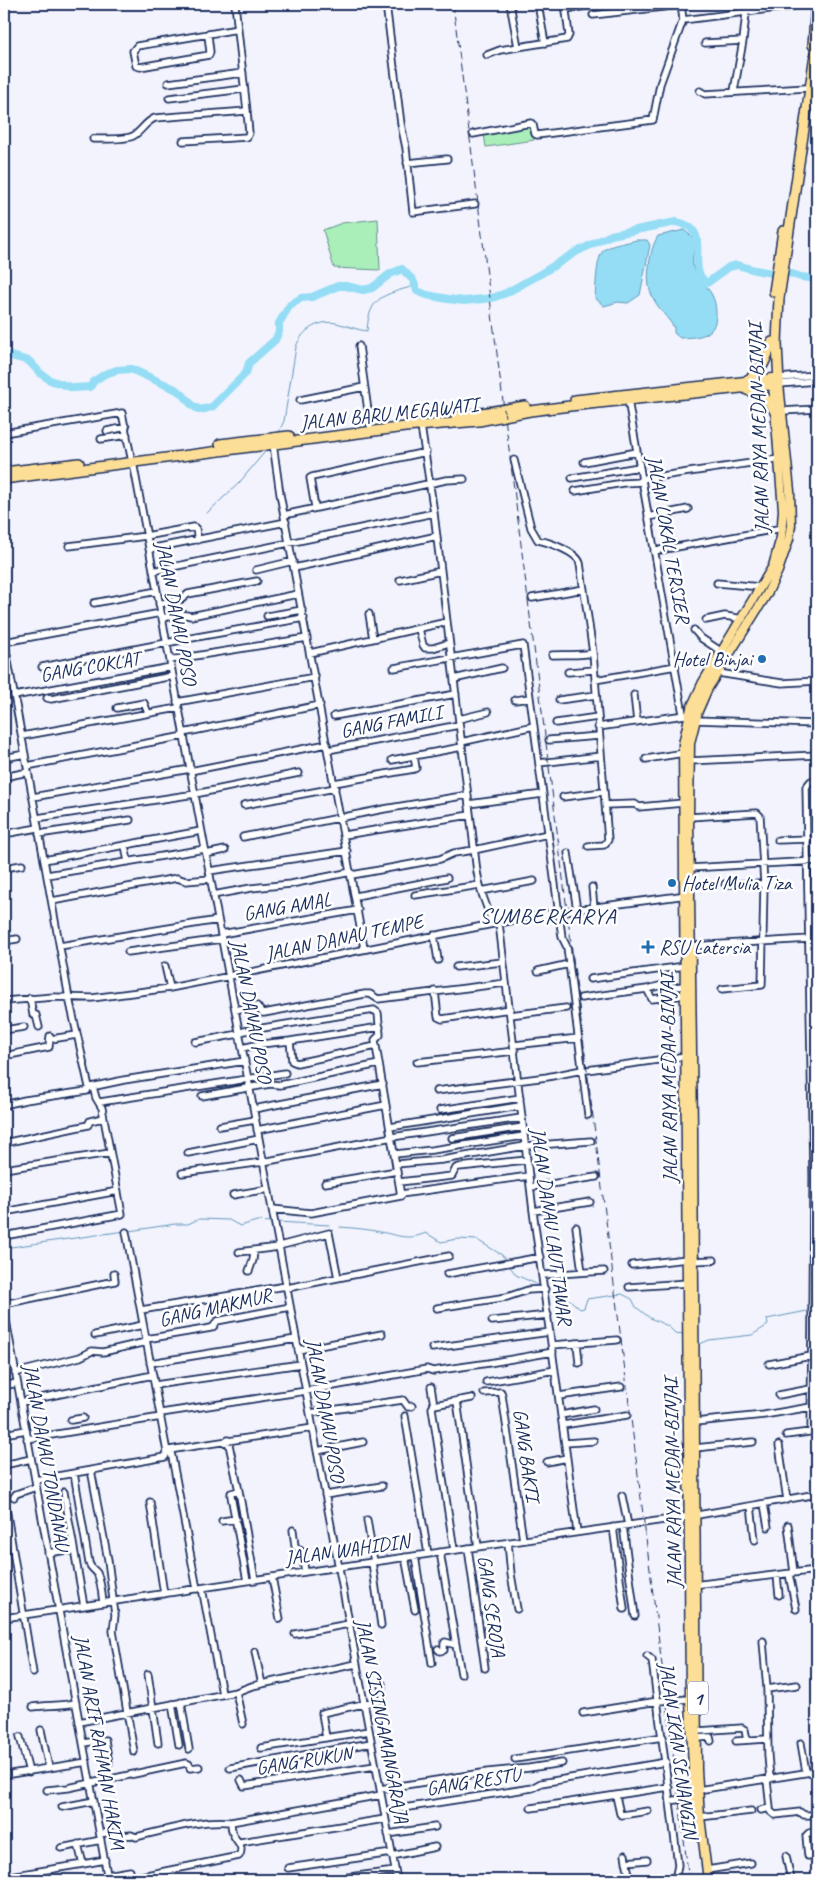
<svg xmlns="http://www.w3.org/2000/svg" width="821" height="1884" font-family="Caveat,sans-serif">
<rect width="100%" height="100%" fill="#f2f3fd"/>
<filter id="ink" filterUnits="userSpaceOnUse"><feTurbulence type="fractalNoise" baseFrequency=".02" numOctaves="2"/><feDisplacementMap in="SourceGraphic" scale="10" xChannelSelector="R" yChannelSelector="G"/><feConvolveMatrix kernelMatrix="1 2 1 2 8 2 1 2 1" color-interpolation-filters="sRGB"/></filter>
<g filter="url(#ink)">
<!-- green -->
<path fill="#aaefba" stroke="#628f8c" d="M532,126L534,140L486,147L484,134Z
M378,219L380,270L334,268L323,230L342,223Z"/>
<!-- water -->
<path fill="#94ddf5" stroke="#6497b9" d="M684,230L695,239C696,248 691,257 693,266C696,279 707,285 712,295C715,301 716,307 716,314C716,337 699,337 680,338L674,333V327C654,300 644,295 650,259C652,250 653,244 658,236Z
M636,240H647L650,245L640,295L628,303L618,302L604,306L595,298C596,287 596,254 605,249C614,244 627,243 636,240Z"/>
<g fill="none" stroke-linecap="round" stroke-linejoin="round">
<!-- stream -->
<path stroke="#6497b9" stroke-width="1" d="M279,432L284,421L296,347C302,329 321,318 340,324C349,326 357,330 367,331C369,296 384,295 414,286
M207,513L239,483L268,448
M277,1222L329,1225
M340,1227C353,1228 367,1229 380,1232C399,1235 406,1241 426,1233L441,1242L457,1239L477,1240L502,1255L506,1260
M129,1231L175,1224H188L199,1219L229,1220L240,1226L257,1221L271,1222
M4,1248L125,1231
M509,1265L516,1275L541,1286
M547,1289L556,1298L570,1300L580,1309L584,1308L587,1299L622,1294L632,1299L636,1307L650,1318L668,1326L675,1333L684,1334
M700,1344L709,1340L752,1335L768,1325L767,1319L807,1311"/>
<!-- river -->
<path stroke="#94ddf5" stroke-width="8" d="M4,354L29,361L40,373L50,380L73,388L90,387L94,381L105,374L117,370L131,369L175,389L181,393L193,406L200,410L212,407L246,373L249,363L275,340L279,332V323L290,305L301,298L312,297L338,286H346L363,290L372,288L390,274L402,269L413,280L417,291L427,295L448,299L464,301L492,298L506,293L542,273L576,252L611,235L676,222C716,229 683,268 707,283L729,267L737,265L755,270L771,273L786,272L801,277L817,279"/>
<!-- minor casing -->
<g stroke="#1b2f5e" stroke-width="9">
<path id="minor" d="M386,4L401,124L406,148L413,212L475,204
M510,4L518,47
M538,4L545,43
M565,5L575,4
M566,9L602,4
M593,15L681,5
M683,20L810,4
M208,35L210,52L209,55L140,67L136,66L133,51L137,46L238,29
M705,43L743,41
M487,55L500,50L567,39L569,35L565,4
M168,83L243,73
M700,91L705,94L807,88
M734,91L743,41L747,4
M169,98L244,89
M473,134L531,123L533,125L535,134L537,135L653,120L660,84L683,20L681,4
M93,139C103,139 125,140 133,136C142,131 145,122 155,118L247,111L235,4
M183,141L247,137L249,133L247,111
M407,163L447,159
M359,346L370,425
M778,378L817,375
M779,384L817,381
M300,400L364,387
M628,400L683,714
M782,411L817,409
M421,426L434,513L477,872L481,891L493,924
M107,431L126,427
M4,433L122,413L131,457
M101,439L127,435
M273,444L280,494L364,948
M514,460L531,528L538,540C548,542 577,552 580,563L593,653L608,840L604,845L588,846
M133,462L397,1880
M584,462L637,452
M572,478L639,467
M641,479L779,459
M575,491L623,483L642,482
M315,507L310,478L312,477L426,452
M284,515L446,480L464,479
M648,517L688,509
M69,546L146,536L194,527L196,529L198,540
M149,549L286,522
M654,551L783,528
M294,568L437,536
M256,570L293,561
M153,571L434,513
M400,580L441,571
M717,583L761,587
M532,598L584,589
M94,603L157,591
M159,604L182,599L188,594L257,581
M369,614L373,639
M267,616L302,610
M162,618L181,614L191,616L298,594
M706,620L725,616L743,619
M419,629L423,645L425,648H433L449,643
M694,630L701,638L722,652
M4,639L69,998L89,1087L87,1091L25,1100L4,1105
M4,642L161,613
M310,653L447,622
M552,655C566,654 579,656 593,653
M170,660L307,638
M42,667L197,637L304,618
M394,668L523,645L562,937L567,947L588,1115
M568,672L594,670
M718,673L782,683L817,681
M454,679L502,668
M595,680L676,666
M634,695L637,722
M14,696L171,667
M47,698L51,699L173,676
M515,700L530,698
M559,700L596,695
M177,702L315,677
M117,708L144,703L148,713
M334,716L456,694
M459,719L488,712
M695,720L817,724
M556,723L598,717
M598,727L685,715
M183,733L320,705
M22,736L178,708
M549,740L599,736
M461,742L534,726
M328,750L459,725
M4,758L25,754
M646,759L684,753
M392,760L462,747
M689,761L817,755
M539,763L601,756
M27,766L184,736
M190,771L327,744
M4,777L28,772
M334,783L414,769L416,768L414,756
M33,797L190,769
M563,797L603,792
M469,804L543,794
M244,805L335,788
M605,805L635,804L639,807L683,803
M689,817L757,813L760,816L764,884L762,985L722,989
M37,818L195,794L299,773
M4,834L38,828
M39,834L130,820
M344,835L470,815
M243,837L384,809L468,795
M778,840L808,839
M125,845L128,862
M568,853L577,910
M206,854L225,850
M44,860L201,831
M4,868L22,865
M690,868L817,861
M209,871L347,851
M47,875L205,849
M352,875L440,859L454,853L474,850L548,834
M725,884H764
M592,887L594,908
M481,891L534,881
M213,895L251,888L291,884L351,872
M415,895L480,885
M356,896L447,878
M52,901L177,878L186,881L210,879
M499,923L533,1211L577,1532
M221,934L358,910
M434,935L438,960
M4,941L17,939
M60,946L218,920
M691,946L809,939
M128,952L222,939
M165,966L170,988
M456,967L503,962
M538,971L569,964
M590,979L685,966
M647,989L663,985L673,987L685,986
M435,991L438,1017L442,1019L510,1009
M30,998L33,1015H36L39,1027
M581,998L647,989L652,999L685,995
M4,1001L54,997L92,998L170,988L493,924L559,912L687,895
M235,1010L257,1006L262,1013H264L365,994H370L378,999L506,983
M510,1015L566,1008
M4,1030L24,1027
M51,1039L77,1035
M195,1042L239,1034L244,1031L374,1010L378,1013L380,1035L375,1040L401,1196L311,1213L272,1209
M514,1045L579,1038
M376,1046L297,1063L292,1061L290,1041L380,1027
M242,1048L260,1044L290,1041
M4,1056L49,1047L50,1036
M417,1062L515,1051
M587,1070L686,1056
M91,1087L124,1080L245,1061
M436,1091L547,1077L582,1070
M202,1096L270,1084L280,1085L379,1064
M100,1102L285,1073
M254,1109L383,1084
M440,1110L520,1098
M220,1126L255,1120
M390,1127L520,1106
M257,1130L386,1105
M452,1138L523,1127
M4,1143L88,1125L90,1121L103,1118
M188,1153L259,1139
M395,1154L432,1150L524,1136
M396,1164L442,1160L525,1146L591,1141
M4,1169L110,1153
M182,1173L263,1162L392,1137L521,1118
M399,1182L452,1176L456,1168L459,1167L527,1160
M325,1183L397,1171
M531,1187L596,1177
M401,1194L529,1176
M233,1195L268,1189
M533,1211L590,1202
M4,1212L118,1191
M576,1227L582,1272
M126,1232L167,1452H171L197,1589
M4,1236L122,1214L102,1108L96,1098L93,1087
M279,1246L329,1233L338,1278
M558,1251L561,1274
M239,1252L279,1247
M632,1265L687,1259L693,1261L714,1260
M249,1271L253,1260L254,1251
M447,1274L541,1257
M543,1275L604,1271
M629,1287L688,1283
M287,1288L449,1256
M4,1304L115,1281L114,1274
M437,1308L507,1297L528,1290L545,1289
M4,1309L108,1880
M141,1310L286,1286
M492,1321L548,1315
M95,1335L143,1325
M146,1339L211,1328L214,1326L217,1321L290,1307
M577,1343L579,1363
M552,1345L617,1340
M432,1348L550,1332
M298,1350L382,1334
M150,1363L296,1339
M769,1364L811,1356
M4,1365L14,1363
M15,1373L80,1357L92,1351L103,1352L146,1342
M486,1382L555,1370
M155,1385L301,1364
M4,1386L17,1383
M431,1387L434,1405L432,1408L454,1550
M484,1393L501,1392L502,1395L523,1540
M779,1395L810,1389
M559,1396L621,1387
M457,1401L478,1547
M21,1402L153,1375
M434,1405L472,1398
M161,1413L306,1391L427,1369L433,1371L489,1363L553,1352
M310,1413L403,1400L408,1407L412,1406
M561,1415L594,1409
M405,1416L428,1554
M71,1420L83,1418
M695,1422L764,1415L811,1407L817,1403
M563,1425L627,1415
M811,1431L813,1177L806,787L811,781H817
M4,1434L26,1430
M786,1435L817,1431
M27,1439L161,1417
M228,1440L239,1491L255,1580
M565,1443L594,1441
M779,1445L787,1500
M695,1448L753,1442
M169,1450L313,1428
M317,1451L363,1442
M547,1462L567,1458
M4,1465L31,1459
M91,1470L108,1560L115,1615L113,1631L134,1752
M74,1473L89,1563C91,1569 94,1569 97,1573C101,1581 102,1594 103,1603
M35,1480L165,1457L167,1452
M239,1491L231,1493V1496L247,1581
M64,1492L84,1606
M325,1495L382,1486
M622,1496L628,1525
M14,1497L16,1494L36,1487
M150,1502L164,1594
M764,1504L768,1527
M4,1506L6,1508L33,1673
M751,1506L755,1540
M367,1520L374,1562
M222,1521L236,1519
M788,1525L794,1573
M623,1526L635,1616
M613,1527L624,1609
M293,1530L295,1546L302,1552L305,1572
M508,1542L511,1574L517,1609
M468,1548L485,1668
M440,1552L461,1674
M48,1553L73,1549
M415,1556L432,1663
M405,1557L415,1610
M372,1562L381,1625
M789,1574L796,1609
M777,1576L779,1595
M272,1577L280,1619
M693,1585L817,1570
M202,1588L222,1694
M4,1618L338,1567L692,1516L817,1494
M295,1634L349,1624
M763,1641L767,1689L768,1755L770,1779
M438,1649L440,1651L444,1650V1644L445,1642L456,1645
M255,1652L262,1684
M647,1656L652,1660L678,1865L675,1880
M148,1674L158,1743
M767,1689L797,1685
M236,1692L243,1724
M181,1702L189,1749
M172,1704L179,1745
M33,1707C48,1705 61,1706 76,1703
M583,1713L658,1701L690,1699
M79,1722L236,1692L252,1686L356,1664
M41,1730L49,1768
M698,1731L742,1728L745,1730L747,1740
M20,1737L29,1772
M326,1738L322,1713L381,1700L383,1697L382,1684
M698,1738L710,1737L711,1741
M736,1741L767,1739
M83,1743L105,1740L109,1763
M801,1743L806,1772
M261,1748L369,1731
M515,1759L663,1737
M230,1768L371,1743
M4,1775L87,1762
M241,1780L244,1786L375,1766
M380,1789L488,1772L529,1768L562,1763
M47,1790L68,1788L186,1763L189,1764L190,1768L199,1767
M698,1790L817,1771
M616,1796L620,1814L622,1815L648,1811
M670,1801L693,1797
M62,1807L94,1801
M531,1808L669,1787
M770,1808V1811L775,1815L800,1812L804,1815H817
M761,1810L770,1808L767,1780
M384,1811L532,1788L541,1783L666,1762
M700,1817L751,1811
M817,1831L809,1833L806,1836L808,1856H817
M100,1834L110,1832L112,1837L131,1835L136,1837C167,1830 199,1819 231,1822L381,1795
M388,1834L435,1827
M240,1842L385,1819
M78,1844L83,1864L105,1860
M61,1848L101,1840
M625,1855L630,1880
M392,1856L435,1847
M786,1856L791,1880
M626,1862L647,1860
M288,1868L392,1853
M707,1870L751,1863
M107,1875L130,1871
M4,1877L83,1864
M122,1880L239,1856C245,1846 236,1842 233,1834C232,1831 231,1826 231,1822
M327,1880L395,1871
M662,1880L677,1877"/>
</g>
<!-- major casing -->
<g stroke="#1b2f5e" stroke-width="11">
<path id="major" d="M695,1815L690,1699L683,744L691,708L703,682L773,566L781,537L783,510L773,385
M708,1880L700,1817L697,1770L693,1130L689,817L690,743L698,711L708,688L767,594L778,571L789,539L791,525L790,491L779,384"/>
</g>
<!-- highway casing -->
<g stroke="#1b2f5e" stroke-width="12">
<path id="highway" d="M813,45L816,4
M774,292L783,231
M747,380C763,372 766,359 772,342
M747,390C762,393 768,399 775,412
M575,400L778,378
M456,417L525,406
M220,444L289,436
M4,472L79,463
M4,479L405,427L479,421L530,411L570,406L779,384L777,343L779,298L817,41"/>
</g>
<!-- minor -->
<use href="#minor" stroke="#fff" stroke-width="5.5"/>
<!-- major -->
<use href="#major" stroke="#fcde96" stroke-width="8"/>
<!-- highway -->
<use href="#highway" stroke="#fcde96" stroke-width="9"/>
<!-- rail -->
<path stroke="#1b2f5e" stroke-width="1" stroke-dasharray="8 4" stroke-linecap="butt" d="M453,4L689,1880"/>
</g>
</g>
<!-- markers -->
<g fill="#1f6fb2" stroke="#fff" stroke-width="2">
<circle cx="762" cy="659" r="5"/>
<circle cx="672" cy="883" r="5"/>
<path d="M645.5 939.5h5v5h5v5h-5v5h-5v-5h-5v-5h5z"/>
</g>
<g text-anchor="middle" stroke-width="5" stroke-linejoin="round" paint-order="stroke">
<!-- shield labels -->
<rect fill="#fff" stroke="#5f6d8e" stroke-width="1" x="688" y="1681.5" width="20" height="33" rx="4"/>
<g font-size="19" font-weight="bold" fill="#1b2f5e">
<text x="698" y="1705">1</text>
</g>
<!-- street labels -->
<g font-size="20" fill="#1b2f5e" stroke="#fff">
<text transform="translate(389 413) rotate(-6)" y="7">JALAN BARU MEGAWATI</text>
<text transform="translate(758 428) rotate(-92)" y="7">JALAN RAYA MEDAN-BINJAI</text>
<text transform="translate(669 539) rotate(80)" y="7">JALAN LOKAL TERSIER</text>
<text transform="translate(177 613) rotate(79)" y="7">JALAN DANAU POSO</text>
<text transform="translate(90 666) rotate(-10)" y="7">GANG COKLAT</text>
<text transform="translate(391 721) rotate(-11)" y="7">GANG FAMILI</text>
<text transform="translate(287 906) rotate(-10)" y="7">GANG AMAL</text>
<text transform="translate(344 937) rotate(-12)" y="7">JALAN DANAU TEMPE</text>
<text transform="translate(252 1011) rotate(79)" y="7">JALAN DANAU POSO</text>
<text transform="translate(668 1078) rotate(-91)" y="7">JALAN RAYA MEDAN-BINJAI</text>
<text transform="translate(552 1226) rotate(82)" y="7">JALAN DANAU LAUT TAWAR</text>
<text transform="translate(215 1307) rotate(-13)" y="7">GANG MAKMUR</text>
<text transform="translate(326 1410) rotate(80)" y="7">JALAN DANAU POSO</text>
<text transform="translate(527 1455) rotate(82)" y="7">GANG BAKTI</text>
<text transform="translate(47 1457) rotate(80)" y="7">JALAN DANAU TONDANAU</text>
<text transform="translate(672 1483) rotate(-91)" y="7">JALAN RAYA MEDAN-BINJAI</text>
<text transform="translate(347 1549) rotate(-8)" y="7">JALAN WAHIDIN</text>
<text transform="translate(492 1606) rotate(82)" y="7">GANG SEROJA</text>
<text transform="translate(383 1721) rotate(79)" y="7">JALAN SISINGAMANGARAJA</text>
<text transform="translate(100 1742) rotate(80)" y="7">JALAN ARIF RAHMAN HAKIM</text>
<text transform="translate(679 1750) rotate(82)" y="7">JALAN IKAN SENANGIN</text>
<text transform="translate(304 1760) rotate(-9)" y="7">GANG RUKUN</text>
<text transform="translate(473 1781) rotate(-9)" y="7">GANG RESTU</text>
</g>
<!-- poi labels -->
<g font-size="20" fill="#1b2f5e" stroke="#fff" text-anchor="start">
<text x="752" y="666" text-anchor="end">Hotel Binjai</text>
<text x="682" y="890">Hotel Mulia Tiza</text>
<text x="659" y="954">RSU Latersia</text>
</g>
<!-- quarter labels -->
<g font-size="22" letter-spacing="1" fill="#1b2f5e" stroke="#fff">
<text x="548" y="923">SUMBERKARYA</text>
</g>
</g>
<!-- margin -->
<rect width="821" height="1884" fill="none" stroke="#fff" stroke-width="20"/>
<rect x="10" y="10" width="801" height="1864" fill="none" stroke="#1b2f5e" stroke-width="2" filter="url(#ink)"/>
</svg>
